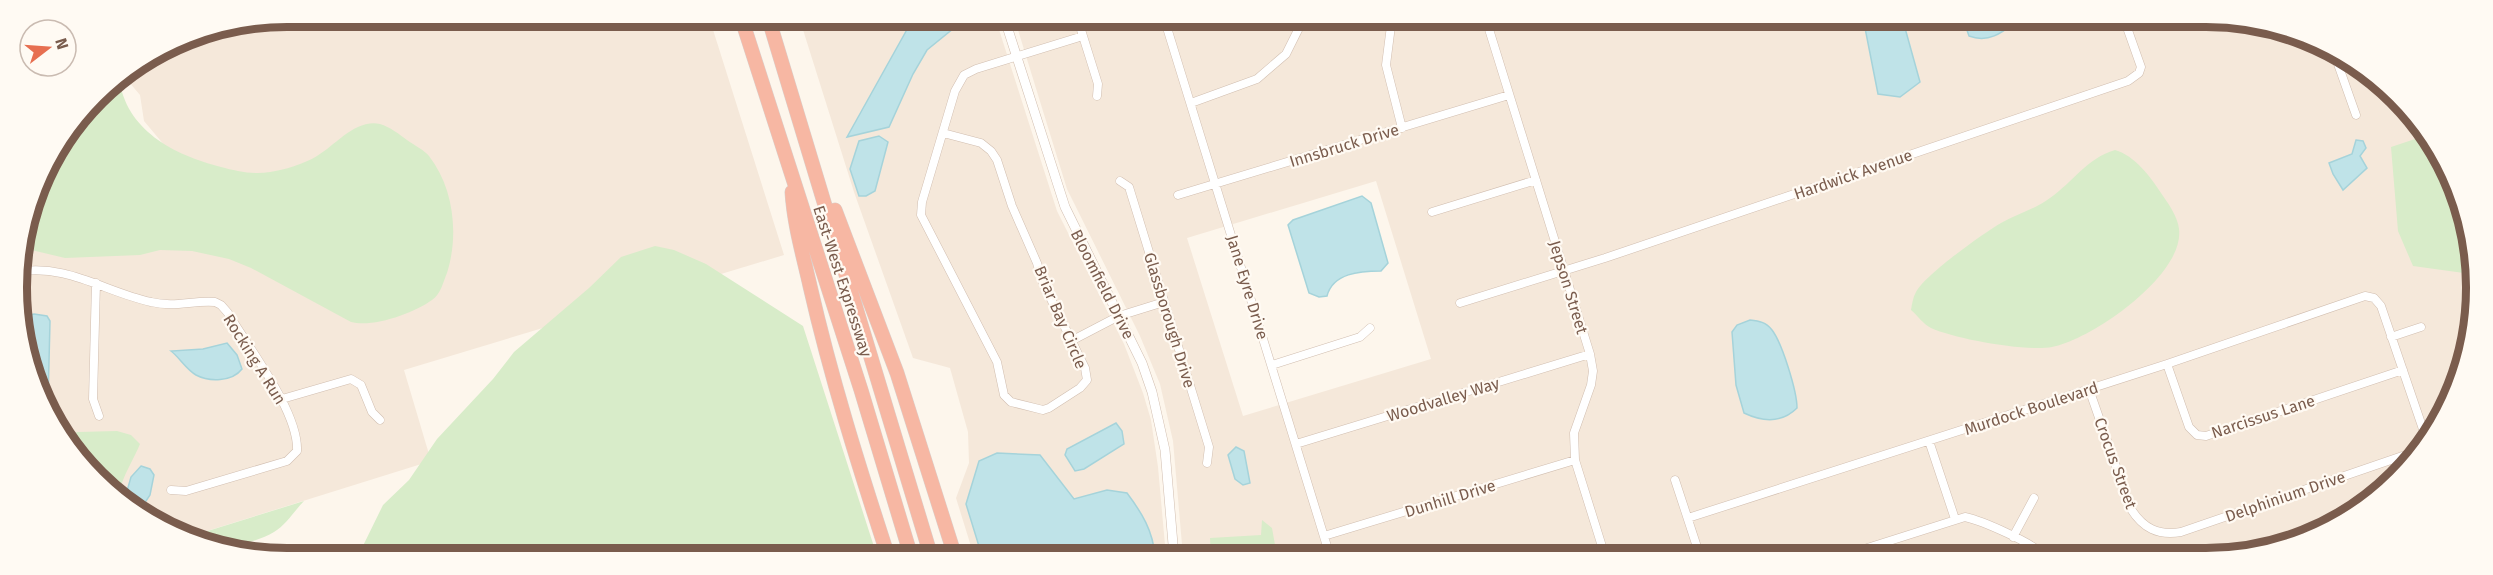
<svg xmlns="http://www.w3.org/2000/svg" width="2493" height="575" font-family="'Fira Sans',sans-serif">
<rect width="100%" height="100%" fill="#fdf6ec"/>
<!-- residential -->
<path fill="#f5e8da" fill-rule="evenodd" d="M288,17H552L554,23L575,17H709L784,255L404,370L431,461L191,536L152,522L73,453L26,358L17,269L39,186L165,146L144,121L140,95L123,75L184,37Z
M799,17H995L1057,211L1124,344L1143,393L1151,420L1158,467L1166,556H974L956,498L969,463L968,432L950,368L913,358L854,192Z
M1014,17L2241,19L2341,53L2421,123L2467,218L2474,323L2448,408L2397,479L2325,531L2241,556H1183L1173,441L1160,384L1140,336L1067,189ZM1376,181L1431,359L1243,416L1187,238Z"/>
<!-- green -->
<path fill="#d8ecc9" d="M119,77C125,130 174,155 221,167C236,171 253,175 270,172C284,170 304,164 317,156C336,145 355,119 380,124C390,127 399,134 407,140C414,145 424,150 429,156C454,188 459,235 447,273C443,282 441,294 432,300C414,313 373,328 351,322L251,268L229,259L192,251L160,250L140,255L65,258L23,248L45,167L109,84Z
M2427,135L2467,218L2471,274L2413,266L2398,231L2391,147Z
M2115,150C2135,156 2150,176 2161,193C2168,203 2178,217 2179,229C2185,275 2091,340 2052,347C2027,352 1955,339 1931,328C1923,324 1917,315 1911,310C1912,304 1913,297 1916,292C1926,274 1981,235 2001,223C2017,214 2035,209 2050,198C2073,182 2087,158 2115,150Z
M655,246L674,250L706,264L803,326L877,556H358L383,505L409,480L437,439L493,379L514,352L589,288L621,257Z
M117,431L131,435L140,444C133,461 123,475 119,493L73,453L64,436L78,432Z
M304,501C295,510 286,525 274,532C254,544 217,552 198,534Z
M1262,520L1272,528L1277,556H1211L1210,538L1261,535Z"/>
<!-- water -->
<path fill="#bfe3e8" stroke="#a5d3da" stroke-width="1.5" d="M914,17H964L965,19L927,50L913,74L889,127L847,137Z
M1891,19L1905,28L1920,82L1900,97L1878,94L1865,28Z
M1963,19H2020C2004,31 1990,44 1969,36Z
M879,136L888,142L875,191L866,196H859L850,169L859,141Z
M2356,140L2363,141L2366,148L2360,156L2367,168L2343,190L2333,174L2329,163L2352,154Z
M1362,196L1371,203L1388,263L1381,271C1360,271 1333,273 1327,296L1319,297L1309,293L1288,225L1293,220Z
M34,314L47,316L50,321L48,403L26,358L22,317Z
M1750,320C1759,321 1766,322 1772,330C1782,343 1797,391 1797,408C1782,423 1763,422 1744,413L1736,385L1732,332L1737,325Z
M227,343L237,355L242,369C232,382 209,382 196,375C186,369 179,357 171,351L203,349Z
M1116,423L1122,431L1124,444L1084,469L1075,471L1065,455L1067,449Z
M1236,447L1244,451L1250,483L1243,485L1235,479L1228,455Z
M997,453L1040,455L1074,499L1107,490L1127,493C1142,513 1153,531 1155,556H982L966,504L979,461Z
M141,466L150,469L154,475L150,495L142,507V513L125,498L131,477Z"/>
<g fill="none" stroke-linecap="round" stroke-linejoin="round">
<!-- minor casing -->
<g stroke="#d1beb0" stroke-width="9">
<path id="minor" d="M425,17L435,19
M1077,17L1098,84L1097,96
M1164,18L1330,556
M1392,18L1386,65L1402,128
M1490,18L1488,26L1590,354L1593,371L1591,385L1574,433L1575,460L1605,556
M1166,24L1186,18
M2333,50L2356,115
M1191,103L1257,79L1286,54L1304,18
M943,133L981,143L991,151L997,160L1012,206L1037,263L1043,283L1085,368L1087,380L1080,388L1049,408L1043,410L1011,402L1004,395L997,362L921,215L922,202L955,91L964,75L976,69L1083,36
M1120,181L1129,187L1209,447L1207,463
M1178,195L1509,95
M1432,212L1536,180
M17,272C66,263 105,292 151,302C175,308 193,300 215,302L221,305L228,313C248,347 299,412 297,451L287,461L186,491L171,490
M96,283L93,399L99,416
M1460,303L1605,258L2128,81L2139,73L2141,67L2124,19
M2391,337L2421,327
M1071,341L1119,316L1164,302
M2167,364L2189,427L2197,435L2206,436L2403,370
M1272,365L1360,337L1370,328
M2089,389L2131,509C2143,528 2158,536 2181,532L2417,451
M282,399L351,379L361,385L372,412L380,420
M1929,441L1955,519
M1296,444L1590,354
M1675,480L1700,556
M1688,518L2167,364L2365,296L2374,298L2381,306L2426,438
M1324,536L1575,460
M2013,537L2034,498
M1571,556L1602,547
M1842,556L1965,517C1983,521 2033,543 2045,556"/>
</g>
<!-- tertiary casing -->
<g stroke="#d1beb0" stroke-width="10">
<path id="tertiary" d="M1004,17L1065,207L1142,363L1152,392L1165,450L1174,556"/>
</g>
<!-- motorway casing -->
<g stroke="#dad1cd" stroke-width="15">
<path id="motorway" d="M741,17L861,390L911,556
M768,17L931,556
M792,192C794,224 803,255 810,286C831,378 859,467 888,556
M835,210L897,373L955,556"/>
</g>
<!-- minor -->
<use href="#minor" stroke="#fff" stroke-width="8"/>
<!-- tertiary -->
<use href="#tertiary" stroke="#fff" stroke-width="9"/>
<!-- motorway -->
<use href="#motorway" stroke="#f7b7a3" stroke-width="14"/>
</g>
<g text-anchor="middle" stroke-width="4.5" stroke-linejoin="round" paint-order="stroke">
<!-- street labels -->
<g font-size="16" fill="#7a5c4d" stroke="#fffaf3">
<text transform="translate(1344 145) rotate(-17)" y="6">Innsbruck Drive</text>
<text transform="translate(1853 174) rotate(-19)" y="6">Hardwick Avenue</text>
<text transform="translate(843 281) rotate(72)" y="6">East-West Expressway</text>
<text transform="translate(1103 284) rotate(63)" y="6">Bloomfield Drive</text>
<text transform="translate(1248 287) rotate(73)" y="6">Jane Eyre Drive</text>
<text transform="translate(1569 287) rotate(73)" y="6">Jepson Street</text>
<text transform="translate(1061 317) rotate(67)" y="6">Briar Bay Circle</text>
<text transform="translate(1170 320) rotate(73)" y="6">Glassborough Drive</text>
<text transform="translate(255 359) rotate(58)" y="6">Rocking A Run</text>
<text transform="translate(1443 399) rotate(-17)" y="6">Woodvalley Way</text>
<text transform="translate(2031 408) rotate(-18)" y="6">Murdock Boulevard</text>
<text transform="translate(2263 416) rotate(-18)" y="6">Narcissus Lane</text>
<text transform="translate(2116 463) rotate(70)" y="6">Crocus Street</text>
<text transform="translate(2285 496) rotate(-19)" y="6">Delphinium Drive</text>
<text transform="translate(1450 498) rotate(-17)" y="6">Dunhill Drive</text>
</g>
</g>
<!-- crop -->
<path d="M0 0H2493V575H0ZM287 27H2206A260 260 0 0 1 2466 287V288A260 260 0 0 1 2206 548H287A260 260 0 0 1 27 288V287A260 260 0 0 1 287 27Z" fill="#fffaf3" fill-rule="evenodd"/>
<path fill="none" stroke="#7a5c4d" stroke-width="8" d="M287 27H2206A260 260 0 0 1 2466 287V288A260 260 0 0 1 2206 548H287A260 260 0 0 1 27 288V287A260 260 0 0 1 287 27Z"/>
<!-- north arrow -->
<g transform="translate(48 48) rotate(73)"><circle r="28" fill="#fffaf3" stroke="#cabbb1" stroke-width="1.5"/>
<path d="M0-4.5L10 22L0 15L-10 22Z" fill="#e76f51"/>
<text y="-9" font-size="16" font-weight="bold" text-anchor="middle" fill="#7a5c4d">N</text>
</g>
</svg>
